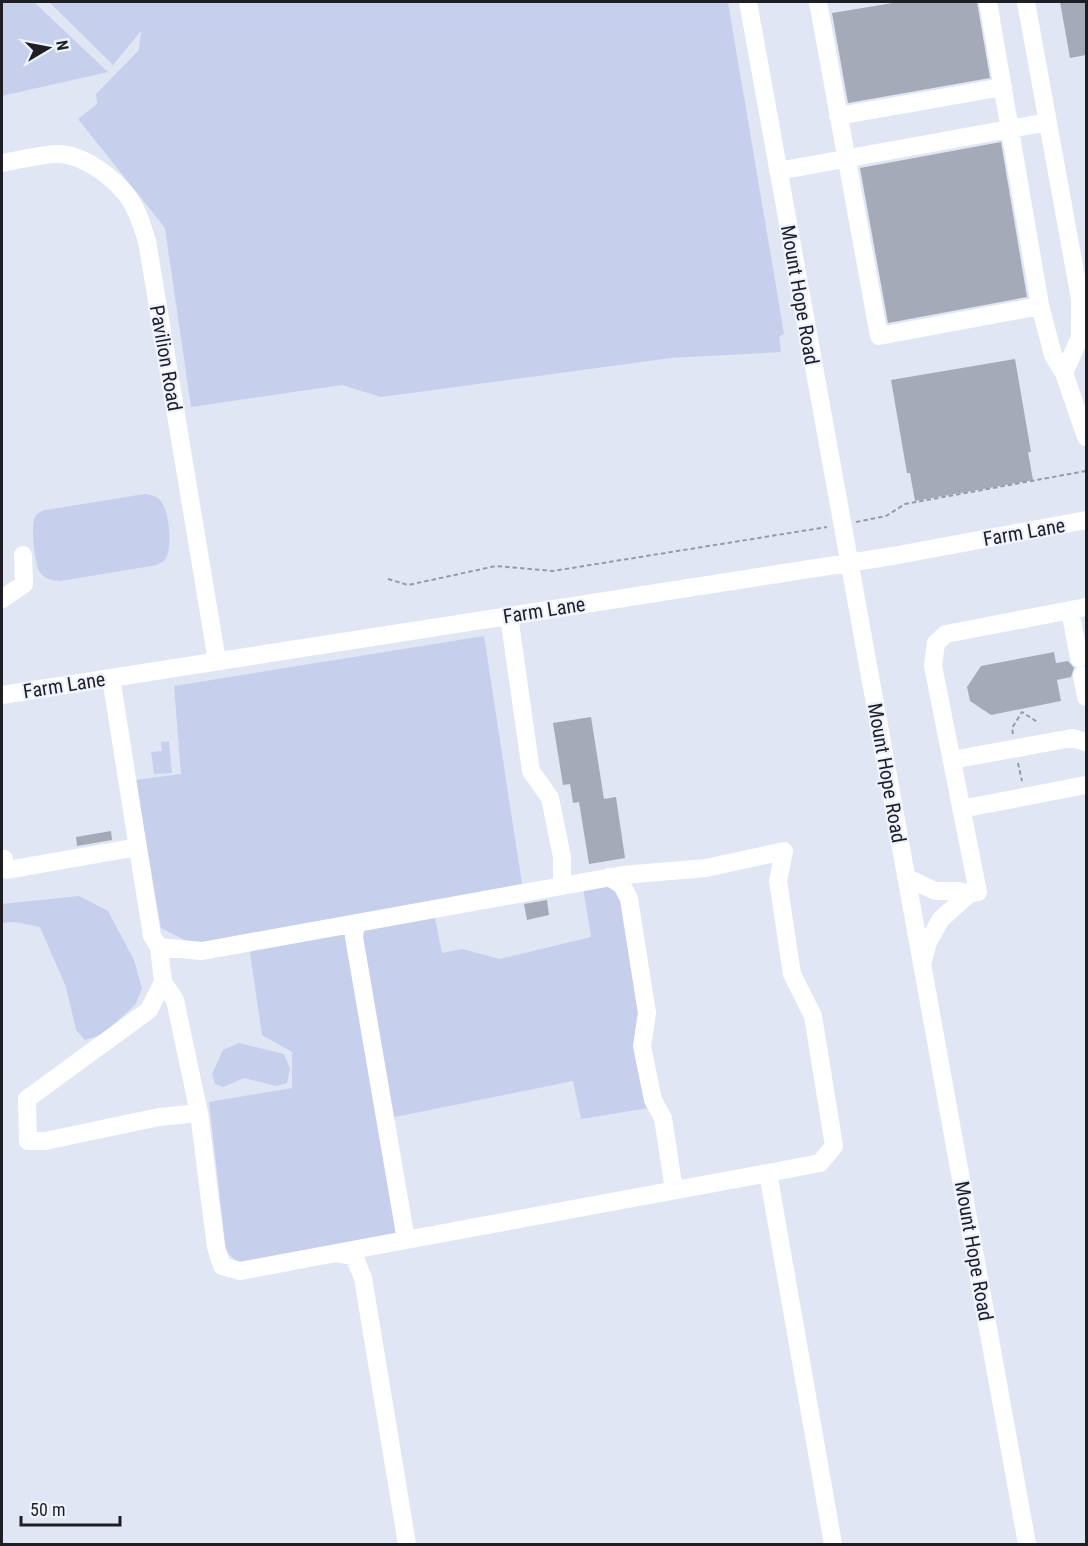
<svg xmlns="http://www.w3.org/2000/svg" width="1088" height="1546" font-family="'Roboto Condensed',sans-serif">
<rect width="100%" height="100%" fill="#e1e6f4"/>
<!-- green -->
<path fill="#c6d0ed" d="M2,2H34L108,72L2,96Z
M49,2H728L784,334L779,337L781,352L671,358L381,397L342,385L191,407L165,228L78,119L97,104L96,94L139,50L141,31L113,65Z
M145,494C150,495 155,495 159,499C170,509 173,548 165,560L157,565L60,581C51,580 44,579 39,571C35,562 29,522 37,514C39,512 42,511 45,510Z
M484,636L522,884L193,944L161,928L135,780L181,774L174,686Z
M169,741L172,773L154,774L151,752L162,751L161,742Z
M611,882L621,890L642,1011L649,1108L581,1119L573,1081L390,1118L359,926L434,913L442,953L463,949L500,959L591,937L583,888Z
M79,896L108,911L134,960L142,989L135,1005L103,1034L85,1040L76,1030L66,987L40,927L14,922L2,923V904Z
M351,927L402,1237L242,1267L226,1251L209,1102L292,1088V1052L262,1035L249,946Z
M239,1043L284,1054L290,1069L287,1083L276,1086L244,1078L223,1087L215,1084L212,1074L223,1050Z"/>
<!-- building -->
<path fill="#a5aab8" d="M899,2H977L990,78L848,103L832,13Z
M1060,2H1086V55L1070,58Z
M1001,142L1027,297L888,323L860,168Z
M1015,359L1031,452H1028L1033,480L915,501L910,473H907L891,380Z
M1054,652L1056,663L1068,661L1074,668L1071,677L1057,680L1061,701L991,715L970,701L967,687L981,666Z
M591,717L604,799L616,797L625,858L589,864L579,802L573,803L570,784L563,785L553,723Z
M111,831L112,840L77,846L76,837Z
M547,900L549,915L527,920L524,904Z"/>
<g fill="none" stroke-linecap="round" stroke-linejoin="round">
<!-- path -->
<path stroke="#989ba6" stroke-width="2" stroke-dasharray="4.5 3" stroke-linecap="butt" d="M856,522L886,516L905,504L1086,471
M388,579L408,585L496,566L553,571L827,527
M1013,734L1012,728L1022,712L1039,723
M1018,763L1022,781"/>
<!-- minor -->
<path stroke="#fff" stroke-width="18" d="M748,2L1027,1544
M818,2L879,336L1040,306
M988,2L1040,305L1053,355L1064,373L1086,437
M1026,2L1080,299V337L1064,373
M838,116L1003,87
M2,163C19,160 38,155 56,154C83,153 114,178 129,198C138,211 142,226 147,241L217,661
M778,171L1048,122
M2,599L24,584L23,555
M1070,610L1079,658
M509,616L531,771L550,798L562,857V886L623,875L706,868L784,851L778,881L792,974L813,1016L834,1146L820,1163L768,1173
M1082,675L1086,697
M111,678L152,936L159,947L163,982L149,1010L27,1099L28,1141H45L159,1117L199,1113
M2,695L893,556L1086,520
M952,760L1072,738L1086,742
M961,809L1086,785
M4,859L7,870L138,847
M609,877L622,885L629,899L647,1013L642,1046L653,1100L663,1118L674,1190
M906,877L935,891H959L969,894L941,919L928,942L923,961
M969,894L978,892L933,666L936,643L946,634L1086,607
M356,923L354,937L406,1240
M159,947L202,951L562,886
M163,982L175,1000L199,1113L216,1247L222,1266L240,1271L336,1253L354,1256L363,1278L407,1544
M336,1253L768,1173L833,1544"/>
</g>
<g text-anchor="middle" stroke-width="4.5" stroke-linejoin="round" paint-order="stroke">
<!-- street labels -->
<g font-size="20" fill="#1e1f24" stroke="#eff3ff">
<text transform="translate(800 295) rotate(80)" y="7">Mount Hope Road</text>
<text transform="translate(166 358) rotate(80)" y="7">Pavilion Road</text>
<text transform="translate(1024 532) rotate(-10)" y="7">Farm Lane</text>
<text transform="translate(544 610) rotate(-9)" y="7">Farm Lane</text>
<text transform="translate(64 685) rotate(-9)" y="7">Farm Lane</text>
<text transform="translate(887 773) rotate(80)" y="7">Mount Hope Road</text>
<text transform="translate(974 1251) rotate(80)" y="7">Mount Hope Road</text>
</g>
</g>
<!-- border -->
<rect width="1088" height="1546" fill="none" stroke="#1e1f24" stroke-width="6"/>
<!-- north arrow -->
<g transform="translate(48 48) rotate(80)" stroke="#eff3ff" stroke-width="4.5" paint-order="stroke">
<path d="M0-4.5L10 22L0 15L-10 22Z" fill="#1e1f24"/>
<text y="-9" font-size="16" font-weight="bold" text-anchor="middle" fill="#1e1f24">N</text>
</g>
<!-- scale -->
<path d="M21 1516v9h99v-9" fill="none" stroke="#1e1f24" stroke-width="3"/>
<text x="30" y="1516" font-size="18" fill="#1e1f24" stroke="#eff3ff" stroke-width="4.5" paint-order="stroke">50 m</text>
</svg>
